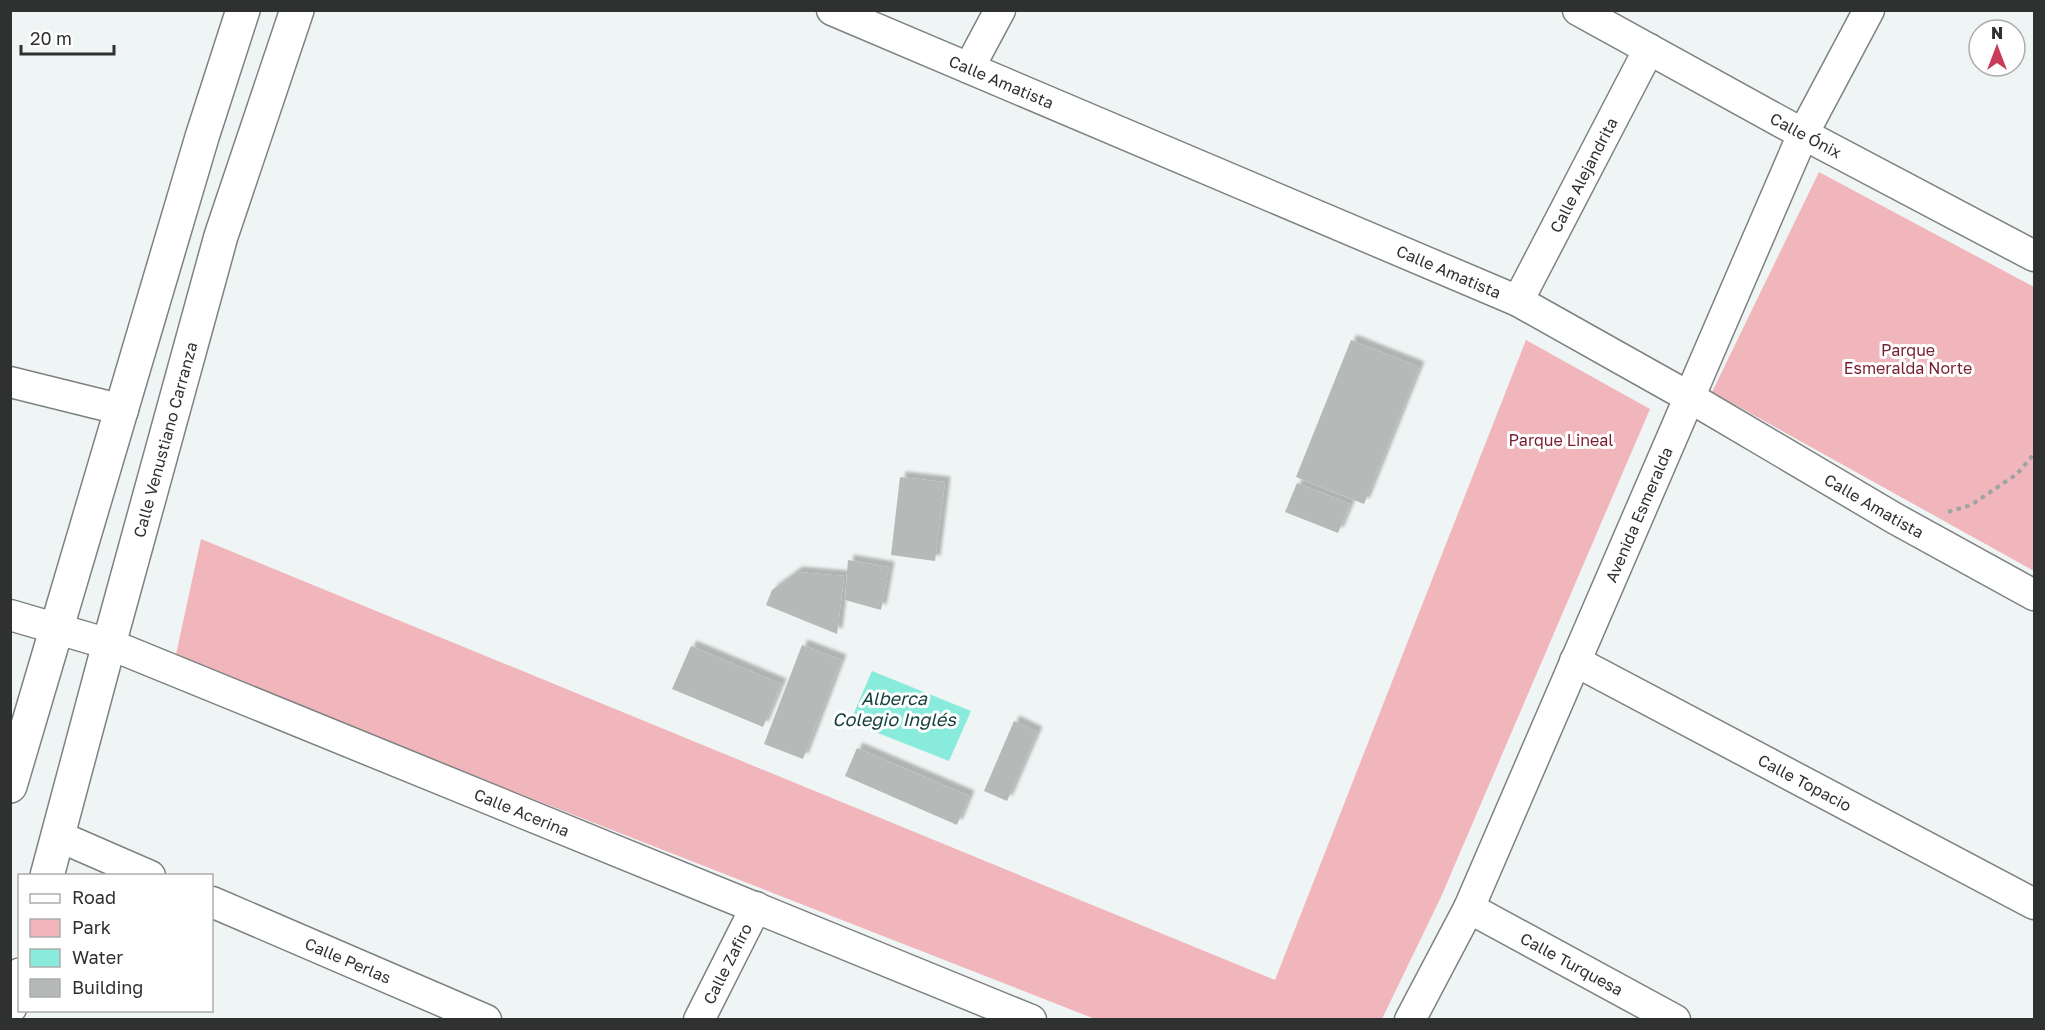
<svg xmlns="http://www.w3.org/2000/svg" width="2045" height="1030" font-family="'Golos Text',sans-serif">
<defs>
<filter id="shadow"><feDropShadow dx="5.5" dy="-5.5" stdDeviation="1.5" flood-color="#0004"/></filter>
</defs>
<rect width="100%" height="100%" fill="#eff5f4"/>
<!-- green -->
<path fill="#f1b6bc" d="M1819,172L2034,287V571L1712,392Z
M1526,340L1650,409L1441,897L1382,1019H1095L175,659L201,539L1275,980Z"/>
<!-- water -->
<path fill="#88ebdc" d="M872,671L971,711L949,761L850,722Z"/>
<!-- building -->
<path fill="#b5bab9" filter="url(#shadow)" d="M1351,340L1419,367L1364,504L1296,477Z
M900,477L945,482L935,561L891,555Z
M1297,483L1350,504L1338,533L1285,512Z
M848,560L889,567L881,610L845,600Z
M797,572L844,576L837,634L766,605L772,590Z
M802,645L841,660L803,759L764,744Z
M691,646L781,684L763,727L672,689Z
M1014,721L1037,732L1007,801L984,791Z
M857,748L969,796L957,825L845,776Z"/>
<g fill="none" stroke-linecap="round" stroke-linejoin="round">
<!-- street casing -->
<g stroke="#7d8281" stroke-width="33">
<g id="street">
<path id="s1" d="M832,10L1518,301L1689,397L1894,518L2034,595"/>
<path id="s2" d="M1578,10L1803,134L2034,256"/>
<path d="M969,68L1000,10"/>
<path id="s3" d="M1518,301L1649,49"/>
<path d="M10,382L123,410"/>
<path id="s4" d="M10,615L109,644L1031,1020"/>
<path id="s5" d="M1575,661L2034,904"/>
<path d="M58,836L150,876"/>
<path id="s6" d="M212,902L486,1020"/>
<path id="s7" d="M1469,908L1675,1020"/>
<path id="s8" d="M699,1020L756,907"/>
<path id="s9" d="M1410,1020L1469,908L1803,134L1869,10"/>
</g>
</g>
<!-- secondary casing -->
<g stroke="#7d8281" stroke-width="36">
<g id="secondary">
<path d="M10,786L202,137L243,10"/>
<path id="s10" d="M47,876L109,644L221,236L297,10"/>
<path d="M10,1007L20,975"/>
</g>
</g>
<!-- path -->
<path stroke="#9fa3a2" stroke-width="4" stroke-dasharray="4.5 4.5" stroke-linecap="butt" d="M1948,512L1971,505L2017,474L2034,454"/>
<!-- street -->
<use href="#street" stroke="#fff" stroke-width="30"/>
<!-- secondary -->
<use href="#secondary" stroke="#fff" stroke-width="33"/>
</g>
<g text-anchor="middle" stroke-width="6" stroke-linejoin="round" paint-order="stroke">
<!-- street labels -->
<g font-size="16" fill="#2f3130" stroke="#fff">
<text dy="6" stroke="none"><textPath href="#s1" startOffset="184">Calle Amatista</textPath></text>
<text dy="6" stroke="none"><textPath href="#s2" startOffset="260">Calle Ónix</textPath></text>
<text dy="6" stroke="none"><textPath href="#s3" startOffset="142">Calle Alejandrita</textPath></text>
<text dy="6" stroke="none"><textPath href="#s1" startOffset="670">Calle Amatista</textPath></text>
<text dy="6" stroke="none"><textPath href="#s10" startOffset="452">Calle Venustiano Carranza</textPath></text>
<text dy="6" stroke="none"><textPath href="#s1" startOffset="1156">Calle Amatista</textPath></text>
<text dy="6" stroke="none"><textPath href="#s9" startOffset="555">Avenida Esmeralda</textPath></text>
<text dy="6" stroke="none"><textPath href="#s5" startOffset="260">Calle Topacio</textPath></text>
<text dy="6" stroke="none"><textPath href="#s4" startOffset="549">Calle Acerina</textPath></text>
<text dy="6" stroke="none"><textPath href="#s6" startOffset="148">Calle Perlas</textPath></text>
<text dy="6" stroke="none"><textPath href="#s8" startOffset="63">Calle Zafiro</textPath></text>
<text dy="6" stroke="none"><textPath href="#s7" startOffset="117">Calle Turquesa</textPath></text>
</g>
<!-- park labels -->
<g font-size="16" fill="#791d32" stroke="#fff">
<text x="1908" y="356">Parque<tspan x="1908" dy="18">Esmeralda Norte</tspan></text>
<text x="1561" y="446">Parque Lineal</text>
</g>
<!-- water labels -->
<g font-size="18" font-style="italic" fill="#15423c" stroke="#fff">
<text x="894" y="705">Alberca<tspan x="894" dy="21">Colegio Inglés</tspan></text>
</g>
</g>
<!-- border -->
<rect width="2045" height="1030" fill="none" stroke="#2f3130" stroke-width="24"/>
<!-- legend -->
<rect x="18" y="874" width="195" height="138" fill="#ffffff" stroke="#acadac" stroke-width="1.5"/>
<rect x="30" y="894" width="30" height="9" fill="#ffffff" stroke="#acadac" stroke-width="1.5"/>
<text x="72" y="904" font-size="18" fill="#2f3130">Road</text>
<rect x="30" y="919" width="30" height="18" fill="#f1b6bc" stroke="#acadac" stroke-width="1.5"/>
<text x="72" y="934" font-size="18" fill="#2f3130">Park</text>
<rect x="30" y="949" width="30" height="18" fill="#88ebdc" stroke="#acadac" stroke-width="1.5"/>
<text x="72" y="964" font-size="18" fill="#2f3130">Water</text>
<rect x="30" y="979" width="30" height="18" fill="#b5bab9" stroke="#acadac" stroke-width="1.5"/>
<text x="72" y="994" font-size="18" fill="#2f3130">Building</text>
<!-- north arrow -->
<g transform="translate(1997 48)"><circle r="28" fill="#ffffff" stroke="#acadac" stroke-width="1.5"/>
<path d="M0-4.5L10 22L0 15L-10 22Z" fill="#ca3a59"/>
<text y="-9" font-size="16" font-weight="bold" text-anchor="middle" fill="#2f3130">N</text>
</g>
<!-- scale -->
<path d="M21 45v9h93v-9" fill="none" stroke="#2f3130" stroke-width="3"/>
<text x="30" y="45" font-size="18" fill="#2f3130" stroke="#ffffff" stroke-width="4.5" paint-order="stroke">20 m</text>
</svg>
